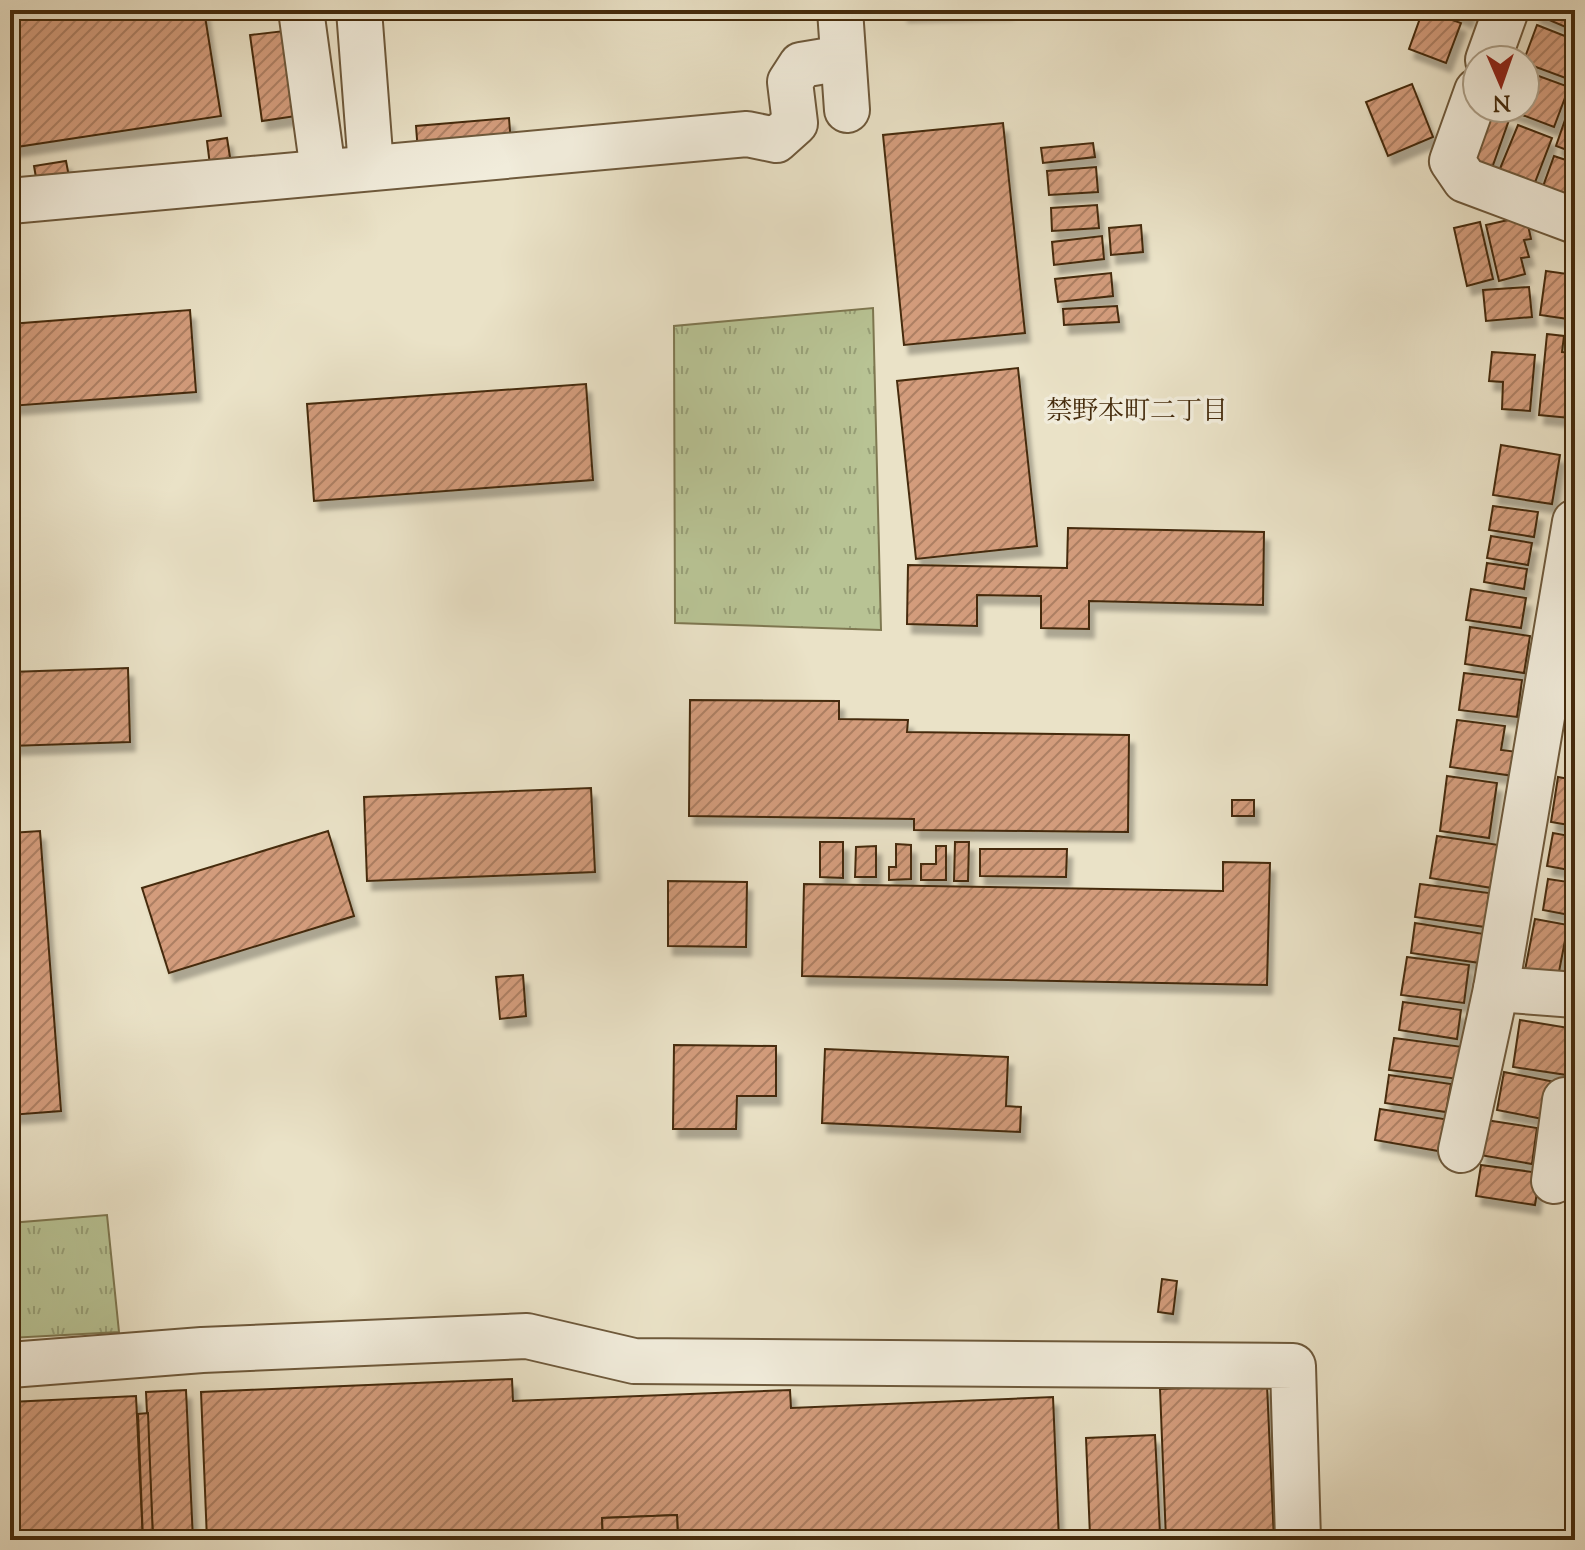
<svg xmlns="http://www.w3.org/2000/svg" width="1585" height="1550" viewBox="0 0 1585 1550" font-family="'Sorts Mill Goudy','Noto Serif JP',serif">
<defs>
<pattern id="grass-tufts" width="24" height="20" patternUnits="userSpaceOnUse" patternTransform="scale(2)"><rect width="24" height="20" fill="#b8c394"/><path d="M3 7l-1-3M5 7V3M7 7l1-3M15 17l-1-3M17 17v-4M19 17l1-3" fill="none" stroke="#979f77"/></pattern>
<pattern id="building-hatch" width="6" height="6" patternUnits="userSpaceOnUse" patternTransform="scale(2)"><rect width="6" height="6" fill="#d39c7b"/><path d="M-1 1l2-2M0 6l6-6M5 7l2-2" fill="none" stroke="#ad7f63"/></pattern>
<filter id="shadow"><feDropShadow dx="5" dy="9" stdDeviation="2" flood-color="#0004"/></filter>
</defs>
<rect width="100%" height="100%" fill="#eae2c7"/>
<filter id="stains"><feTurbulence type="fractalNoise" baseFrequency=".0025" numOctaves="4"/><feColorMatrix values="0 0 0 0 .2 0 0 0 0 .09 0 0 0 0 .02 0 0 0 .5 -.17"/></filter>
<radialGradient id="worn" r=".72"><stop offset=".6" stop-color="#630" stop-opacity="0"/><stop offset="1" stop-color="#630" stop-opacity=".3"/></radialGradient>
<g fill="url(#grass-tufts)" stroke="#7e7750" stroke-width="2">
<polygon points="873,308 881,630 675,623 674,326"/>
<polygon points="107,1215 119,1332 10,1338 10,1223"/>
</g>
<g fill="url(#building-hatch)" stroke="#452b0c" stroke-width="2" filter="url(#shadow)">
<polygon points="10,10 204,10 221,116 10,148"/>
<polygon points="903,10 1009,10 903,13"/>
<polygon points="1423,10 1461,23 1446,63 1409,49"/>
<polygon points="1447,10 1471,10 1467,19"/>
<polygon points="1536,10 1575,10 1575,31 1535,14"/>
<polygon points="1537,25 1575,40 1575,70 1571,80 1525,63 1524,60"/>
<polygon points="284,31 296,116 262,121 250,35"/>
<polygon points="1525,71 1569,87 1554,127 1504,108 1525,108"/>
<polygon points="1412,84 1433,137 1388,156 1366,102"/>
<polygon points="1479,109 1509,120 1492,168 1461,156"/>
<polygon points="1567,114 1575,117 1575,153 1556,146"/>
<polygon points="509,118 511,144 418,152 416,126"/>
<polygon points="1003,123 1025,333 904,345 883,135"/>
<polygon points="1518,125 1552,138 1534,185 1499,171"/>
<polygon points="227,138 232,170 211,173 207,141"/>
<polygon points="1093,143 1095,157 1043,163 1041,148"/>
<polygon points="1554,156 1575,163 1575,205 1541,192"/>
<polygon points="66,161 70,182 38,189 34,166"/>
<polygon points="1096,167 1098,192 1049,195 1047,171"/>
<polygon points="1097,205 1099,228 1052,231 1051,208"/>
<polygon points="1526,216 1531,239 1524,240 1529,257 1521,258 1525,274 1499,281 1486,225"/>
<polygon points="1480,222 1493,279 1467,286 1454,228"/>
<polygon points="1141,225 1143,252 1111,255 1109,228"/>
<polygon points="1102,236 1104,259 1054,265 1052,242"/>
<polygon points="1546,271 1575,275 1575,320 1540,315"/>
<polygon points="1111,273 1113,296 1058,302 1055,279"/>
<polygon points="1529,287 1532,317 1486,321 1483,290"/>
<polygon points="1117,306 1119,322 1064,325 1063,309"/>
<polygon points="190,310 196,392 10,406 10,324"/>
<polygon points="1547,334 1564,336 1562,352 1575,353 1570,418 1539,415"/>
<polygon points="1492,352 1535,355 1530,411 1502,409 1503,382 1489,381"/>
<polygon points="1018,368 1037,546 916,559 897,381"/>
<polygon points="586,384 593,480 314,501 307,404"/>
<polygon points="1501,445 1560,455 1552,504 1493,495"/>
<polygon points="1493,506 1538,512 1534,537 1489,530"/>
<polygon points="1068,528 1264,532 1263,605 1089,601 1089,629 1041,628 1041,596 977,595 977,626 907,624 908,565 1067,568"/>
<polygon points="1491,536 1532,543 1528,565 1487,558"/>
<polygon points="1487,563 1527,569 1524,589 1484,582"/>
<polygon points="1471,589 1526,598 1521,628 1466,620"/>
<polygon points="1470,627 1530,636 1524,673 1465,664"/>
<polygon points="128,668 130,742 10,746 10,672"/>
<polygon points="1464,673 1522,680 1517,717 1459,710"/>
<polygon points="690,700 839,701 839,719 908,720 907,732 1129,735 1128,832 914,830 914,819 689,816"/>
<polygon points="1457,720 1505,726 1501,750 1518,752 1514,776 1450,767"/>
<polygon points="1447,776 1497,783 1489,838 1440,831"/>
<polygon points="1558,777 1575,780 1575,826 1551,822"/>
<polygon points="591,788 595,872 367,881 364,797"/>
<rect x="1232" y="800" width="22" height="16"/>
<polygon points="40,831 61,1111 10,1115 10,833"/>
<polygon points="328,831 354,916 169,973 142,888"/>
<polygon points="1553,833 1575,837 1575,871 1547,866"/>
<polygon points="1437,836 1499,845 1492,888 1430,878"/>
<polygon points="820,842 843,842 843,878 820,877"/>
<polygon points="955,842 969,842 968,881 954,881"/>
<polygon points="896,844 911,845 911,879 889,880 889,867 896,867"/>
<polygon points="876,846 876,877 855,877 856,847"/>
<polygon points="936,846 946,846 946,880 921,880 921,864 936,864"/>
<polygon points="980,849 1067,849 1066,877 980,876"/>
<polygon points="1223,862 1270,863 1267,985 802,976 804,884 1223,891"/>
<polygon points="1548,879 1575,883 1575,916 1543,910"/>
<polygon points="668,881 747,882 746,947 668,946"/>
<polygon points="1420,884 1489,893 1485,927 1415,917"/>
<polygon points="1535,919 1568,925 1557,982 1524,975"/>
<polygon points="1415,923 1484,934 1480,963 1411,953"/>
<polygon points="1575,924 1575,971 1569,970"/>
<polygon points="1407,957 1469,965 1464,1003 1401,995"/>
<polygon points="523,975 526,1016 500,1019 496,977"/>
<polygon points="1403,1002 1461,1010 1457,1039 1399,1030"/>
<polygon points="1520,1020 1575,1029 1567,1075 1513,1067"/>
<polygon points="1394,1038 1463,1047 1458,1079 1389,1070"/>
<polygon points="674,1045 776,1046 776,1096 737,1096 736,1129 673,1129"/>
<polygon points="825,1049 1008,1057 1006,1106 1021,1107 1020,1132 822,1123"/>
<polygon points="1504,1072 1555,1082 1548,1120 1497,1110"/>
<polygon points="1389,1075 1451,1084 1446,1112 1385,1103"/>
<polygon points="1380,1109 1450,1120 1444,1152 1375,1140"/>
<polygon points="1486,1120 1537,1128 1532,1164 1480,1155"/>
<polygon points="1481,1165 1540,1173 1535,1205 1476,1196"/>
<polygon points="1575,1189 1575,1227 1569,1226"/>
<polygon points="1162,1279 1177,1281 1173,1314 1158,1312"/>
<polygon points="512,1379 513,1401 790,1390 791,1408 1053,1397 1059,1540 678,1540 677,1515 602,1518 603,1540 327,1540 327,1535 254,1538 254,1540 207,1540 201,1392"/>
<polygon points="1267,1385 1274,1540 1166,1540 1160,1389"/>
<polygon points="186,1390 193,1540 153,1540 146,1392"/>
<polygon points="136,1396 143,1540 10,1540 10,1402"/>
<polygon points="148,1413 153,1540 143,1540 138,1414"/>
<polygon points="1155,1435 1160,1533 1090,1536 1086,1438"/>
<polygon points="677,1515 678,1540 603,1540 602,1518"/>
</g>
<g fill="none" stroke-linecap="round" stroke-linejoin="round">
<defs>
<g id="minor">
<polyline points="301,10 323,171"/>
<polyline points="359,10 371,167"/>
<polyline points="840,10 847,110"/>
<polyline points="1488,60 1506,10"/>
<polyline points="1477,91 1452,161 1465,180 1575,221"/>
<polyline points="10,201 747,134 776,140 795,123 790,82 801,65 843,58"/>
<polyline points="1496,989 1575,995"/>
<polyline points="1461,1150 1496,989 1575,522"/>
<polyline points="1554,1181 1565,1100"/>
<polyline points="10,1365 202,1350 527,1336 634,1361 1293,1366 1298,1540"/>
</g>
</defs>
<use href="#minor" stroke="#6e593b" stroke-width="48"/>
<use href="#minor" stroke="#f1ecdb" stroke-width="44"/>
</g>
<g text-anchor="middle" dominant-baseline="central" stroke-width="7" stroke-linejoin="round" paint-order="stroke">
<g font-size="26" fill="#452b0c" stroke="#f1ecdb">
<text x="1137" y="412">禁野本町二丁目</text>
</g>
</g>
<rect width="1585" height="1550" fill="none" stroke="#eae2c7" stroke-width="40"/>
<rect x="12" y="12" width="1561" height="1526" fill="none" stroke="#452b0c" stroke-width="4"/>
<rect x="20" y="20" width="1545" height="1510" fill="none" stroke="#452b0c" stroke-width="2"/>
<g transform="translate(1501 84) rotate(178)"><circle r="38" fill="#f1ecdb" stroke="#ac9f88" stroke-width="2"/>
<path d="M0-6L14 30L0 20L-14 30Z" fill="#8f2418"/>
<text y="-12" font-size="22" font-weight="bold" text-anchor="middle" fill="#452b0c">N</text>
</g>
<rect width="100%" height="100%" filter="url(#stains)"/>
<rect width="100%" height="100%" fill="url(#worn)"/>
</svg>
